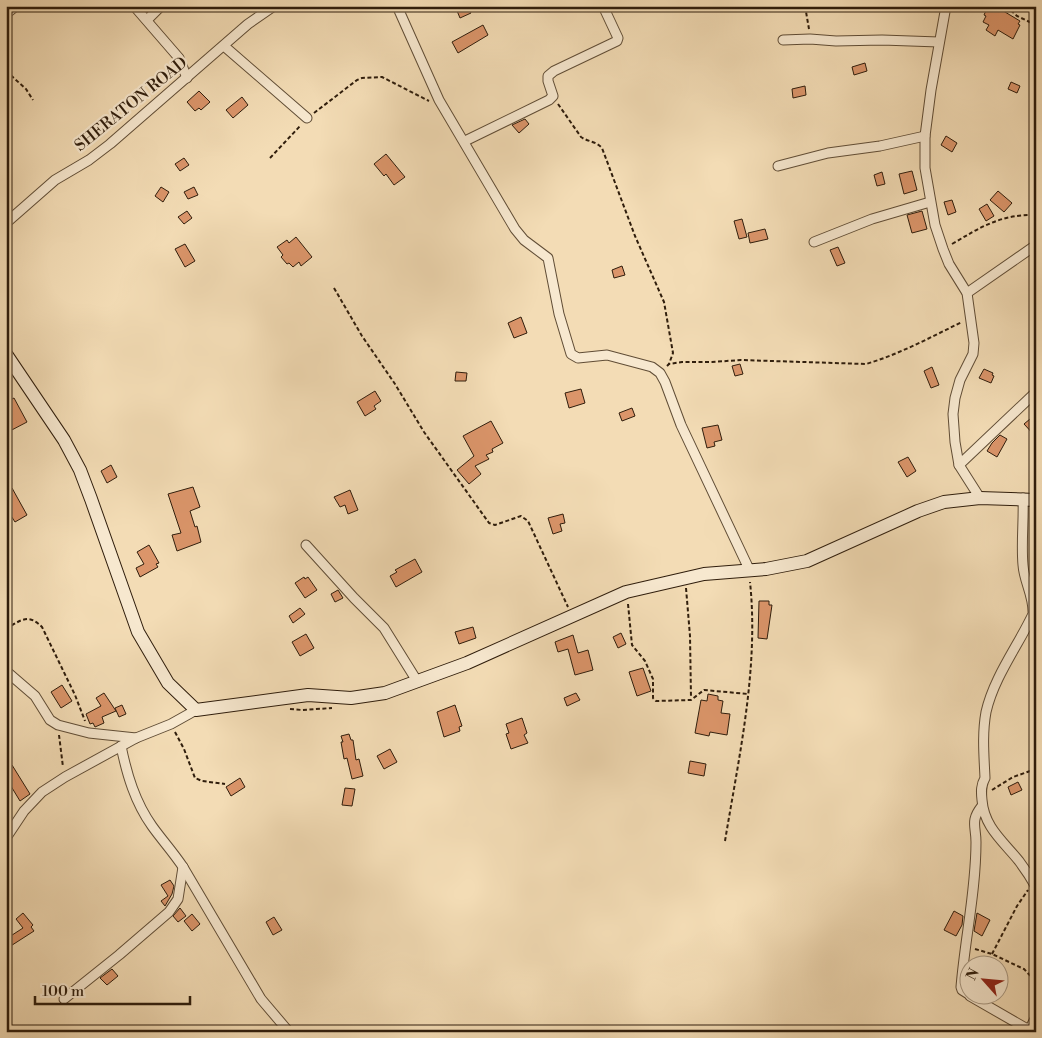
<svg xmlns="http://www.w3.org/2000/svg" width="1042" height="1038" viewBox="0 0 1042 1038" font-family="'Libre Bodoni',serif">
<rect width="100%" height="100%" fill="#f3dcb5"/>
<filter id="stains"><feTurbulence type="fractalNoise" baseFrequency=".004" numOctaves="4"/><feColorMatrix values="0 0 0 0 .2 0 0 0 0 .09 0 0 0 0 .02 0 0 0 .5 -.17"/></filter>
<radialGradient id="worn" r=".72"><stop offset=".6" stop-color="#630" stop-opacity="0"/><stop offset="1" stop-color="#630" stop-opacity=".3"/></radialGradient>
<g fill="#db956a" stroke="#2f1d0c">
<polygon points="455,6 467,6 471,13 460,18"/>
<polygon points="988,6 995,6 1020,21 1018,24 1020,25 1013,39 998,30 995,36 986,30 989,25 983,22 986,16 984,15"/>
<polygon points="483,25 488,35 458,53 452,42"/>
<polygon points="865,63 867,71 854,75 852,67"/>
<polygon points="1011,82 1020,86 1017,93 1008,89"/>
<polygon points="805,86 806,95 793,98 792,89"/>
<polygon points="199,91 210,102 201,110 199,108 195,111 187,102"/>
<polygon points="242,97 248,105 233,118 226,110"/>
<polygon points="525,119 529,124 519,133 512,125"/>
<polygon points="946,136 957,143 952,152 941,145"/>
<polygon points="386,154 405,177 394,185 386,174 384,176 374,164"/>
<polygon points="184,158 189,165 180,171 175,164"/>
<polygon points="912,171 917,190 904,194 899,174"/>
<polygon points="882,172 885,184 877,186 874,175"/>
<polygon points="161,187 169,192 163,202 155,196"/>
<polygon points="194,187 198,195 188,199 184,192"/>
<polygon points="998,191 1012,203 1004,212 990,200"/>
<polygon points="952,200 956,212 948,215 944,202"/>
<polygon points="987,204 994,216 986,221 979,209"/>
<polygon points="187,211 192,218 184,224 178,217"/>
<polygon points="922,211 927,229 912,233 907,215"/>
<polygon points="742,219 747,237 739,239 734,221"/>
<polygon points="765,229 768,239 750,243 748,233"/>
<polygon points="296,237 312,257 301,266 299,262 293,267 289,263 287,264 281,257 283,255 277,247 287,240 289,243"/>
<polygon points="185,244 195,261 185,267 175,249"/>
<polygon points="838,247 845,263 837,266 830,250"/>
<polygon points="622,266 625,275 614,278 612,270"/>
<polygon points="521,317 527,333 514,338 508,323"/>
<polygon points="740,364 743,374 735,376 732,366"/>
<polygon points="932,367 939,385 931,388 924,371"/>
<polygon points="984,369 993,373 992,375 994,376 991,383 979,378"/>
<polygon points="456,372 467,373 466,381 455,381"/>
<polygon points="581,389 585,403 569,408 565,393"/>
<polygon points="375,391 381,401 374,406 376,409 365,416 357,402"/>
<polygon points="14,398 27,422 6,433 6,402"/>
<polygon points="632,408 635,416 622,421 619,413"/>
<polygon points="1036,414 1036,437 1024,424"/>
<polygon points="491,421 503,443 492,449 493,452 486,455 489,459 475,466 481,474 469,484 457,470 474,456 463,436"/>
<polygon points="718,425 722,440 714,442 715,446 707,448 702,428"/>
<polygon points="1000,435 1007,439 997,457 987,451 992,443"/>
<polygon points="908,457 916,471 907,477 898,462"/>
<polygon points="111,465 117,477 107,483 101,471"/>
<polygon points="193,487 200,507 190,511 195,527 197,526 201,542 177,551 172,535 181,533 168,494"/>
<polygon points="12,488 27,515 15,522 6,508 6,491"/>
<polygon points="350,490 358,510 348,514 345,505 340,507 334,497"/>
<polygon points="563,514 565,523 560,524 562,531 553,534 548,518"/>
<polygon points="149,545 159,563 156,564 158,567 140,577 136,568 144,564 137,552"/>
<polygon points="415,559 422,572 396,587 390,576 397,572 395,570"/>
<polygon points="304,577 305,579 308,577 317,590 305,598 295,583"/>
<polygon points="338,590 343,598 335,602 331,594"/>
<polygon points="759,601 769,601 769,605 772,605 767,639 758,638"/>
<polygon points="300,608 305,614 293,623 289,616"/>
<polygon points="473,627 476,638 459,644 455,632"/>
<polygon points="621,633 626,644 618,648 613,637"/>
<polygon points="306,634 314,648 300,656 292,642"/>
<polygon points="573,635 578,653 588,650 593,670 575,675 568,649 558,652 555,642"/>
<polygon points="643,668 651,691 637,696 629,672"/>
<polygon points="62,685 72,701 61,708 51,692"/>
<polygon points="104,693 116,711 102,717 104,723 95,727 93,723 90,724 86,714 101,706 96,698"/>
<polygon points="576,693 580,700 567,706 564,698"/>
<polygon points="708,694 718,696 718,700 723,701 721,713 730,714 727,735 710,732 709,736 695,733 701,700 707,701"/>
<polygon points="122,705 126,714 119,717 115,708"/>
<polygon points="455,705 462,726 459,727 460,731 444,737 437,712"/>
<polygon points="522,718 527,733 524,735 528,743 511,749 506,734 509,733 506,724"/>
<polygon points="349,734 351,740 353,740 356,760 359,759 363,776 352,779 347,758 344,759 341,742 343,742 341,736"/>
<polygon points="390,749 397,762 384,769 377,756"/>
<polygon points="690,761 706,764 704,776 688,773"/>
<polygon points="12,765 30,794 20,801 6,778 6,769"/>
<polygon points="240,778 245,787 231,796 226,787"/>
<polygon points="1018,782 1022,790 1011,795 1008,787"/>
<polygon points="345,788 355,789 352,806 342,805"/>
<polygon points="170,880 174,886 172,894 165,906 161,901 168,896 161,885"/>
<polygon points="180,908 186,916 178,922 173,916"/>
<polygon points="954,911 963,916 962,925 956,936 944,930"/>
<polygon points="23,913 33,925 31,927 34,931 6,949 6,939 23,928 16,919"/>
<polygon points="977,913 990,920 982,936 974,931"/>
<polygon points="192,914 200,924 192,931 184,921"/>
<polygon points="274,917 282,930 273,935 266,922"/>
<polygon points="112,969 118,976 107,985 100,978"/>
</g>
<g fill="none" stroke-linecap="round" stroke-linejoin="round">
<defs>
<g id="street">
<polyline points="134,6 179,58 187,78"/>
<polyline points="397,6 439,100 515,229 524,240 548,258 559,314 571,354 578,358 607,355 652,367 660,373 665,382 681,425 749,569"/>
<polyline points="946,6 931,90 925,136 925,168 935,225 943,249 949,264 967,293 974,343 973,354 960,380 955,398 953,414 955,442 959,465 980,498"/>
<polyline points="6,14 16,6"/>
<polyline points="147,20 161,6"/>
<polyline points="783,40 810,39 836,41 882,40 939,42"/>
<polyline points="224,46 307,118"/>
<polyline points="465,141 549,100 553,96 548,81 548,76 554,71 617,41 618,38 603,6"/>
<polyline points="778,166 828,153 880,146 925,136"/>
<polyline points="6,223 55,180 89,160 110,144 248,24 274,6"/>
<polyline points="814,242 872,219 930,202"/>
<polyline points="967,293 1036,245"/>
<polyline points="959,465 1036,392"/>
<path d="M1023 498C1024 520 1021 543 1023 565 1024 582 1034 596 1033 614 1018 646 994 677 986 712 982 734 984 756 985 778 981 785 981 791 982 800 984 827 1003 841 1019 861 1025 869 1031 878 1036 887"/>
<polyline points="306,545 354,598 384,628 417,681"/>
<polyline points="6,671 35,696 50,720 58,725 89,733 136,738"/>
<path d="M121 746C127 775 135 802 152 826 162 840 173 852 183 867L261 999 289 1032"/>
<polyline points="6,838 24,811 42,792 65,777 136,738 171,724 196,710"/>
<path d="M970 995 962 990 961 987C965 938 976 891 976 842 976 826 970 821 982 806"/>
<polyline points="970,996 1029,1030"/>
<polyline points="64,999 119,955 169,912 178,899 183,867"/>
<polyline points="1028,1032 1036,1017"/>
</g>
<polyline id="secondary" points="6,354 64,440 80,470 91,499 138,632 168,683 196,710 308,695 351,698 385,693 467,663 626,592 704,574 766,569 807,561 918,511 944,502 980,498 1036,500"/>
</defs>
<use href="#street" stroke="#604d36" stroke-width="11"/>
<use href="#secondary" stroke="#2f1d0c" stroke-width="14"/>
<g stroke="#2f1d0c" stroke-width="2" stroke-dasharray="4 2.5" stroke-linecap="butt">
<polyline points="805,6 809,29"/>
<polyline points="1006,6 1017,16 1036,25"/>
<polyline points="6,71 26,89 33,100"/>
<path d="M558 104 581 137C588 142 596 141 602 148L635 236 664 302 673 353 669 364"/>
<polyline points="314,113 357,80 362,78 382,77 429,101"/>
<polyline points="270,158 301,125"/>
<path d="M952 244C981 227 1001 214 1036 215"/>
<polyline points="334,288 362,336 395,384 424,432 489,523 495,525 521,516 528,521 568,607"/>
<path d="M667 366 669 364 682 362H712L741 360 866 364C900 354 931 337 962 322"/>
<polyline points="686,588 690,636 691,698"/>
<polyline points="628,604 632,645 645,661 653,679 653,698 656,701 691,700 704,690 748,694"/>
<path d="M6 629C21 620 28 613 42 627L75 695 85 721"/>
<polyline points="290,709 302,710 332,708"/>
<polyline points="175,732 184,749 195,778 202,781 225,784"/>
<polyline points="59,735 63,767"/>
<polyline points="992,790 1013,777 1036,769"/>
<path d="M725 841C739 756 759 668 750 582"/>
<polyline points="975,949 992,954 1024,969 1036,982"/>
<polyline points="992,954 1017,906 1028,890"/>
</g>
<use href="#street" stroke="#f7e8cf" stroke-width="9"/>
<use href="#secondary" stroke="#f7e8cf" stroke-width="12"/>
</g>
<g text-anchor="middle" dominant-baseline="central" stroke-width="4.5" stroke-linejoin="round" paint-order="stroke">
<g font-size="16" fill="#2f1d0c" stroke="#f7e8cf">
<text transform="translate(131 104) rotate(-39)">SHERATON ROAD</text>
</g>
</g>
<rect width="1042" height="1038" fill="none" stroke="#f3dcb5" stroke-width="25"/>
<rect x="8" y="8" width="1027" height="1023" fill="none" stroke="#2f1d0c" stroke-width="2.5"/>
<rect x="12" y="12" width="1017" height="1013" fill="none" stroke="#2f1d0c"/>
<g transform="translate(984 980) rotate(297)"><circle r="24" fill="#f7e8cf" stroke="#a79781"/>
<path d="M0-4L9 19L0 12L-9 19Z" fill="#8f2418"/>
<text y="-8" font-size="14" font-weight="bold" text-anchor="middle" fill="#2f1d0c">N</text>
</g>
<path d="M35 996v8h155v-8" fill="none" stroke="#2f1d0c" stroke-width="2.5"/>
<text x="42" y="996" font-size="15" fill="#2f1d0c" stroke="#f7e8cf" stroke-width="4" paint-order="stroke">100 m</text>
<rect width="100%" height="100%" filter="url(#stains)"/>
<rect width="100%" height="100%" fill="url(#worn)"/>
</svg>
